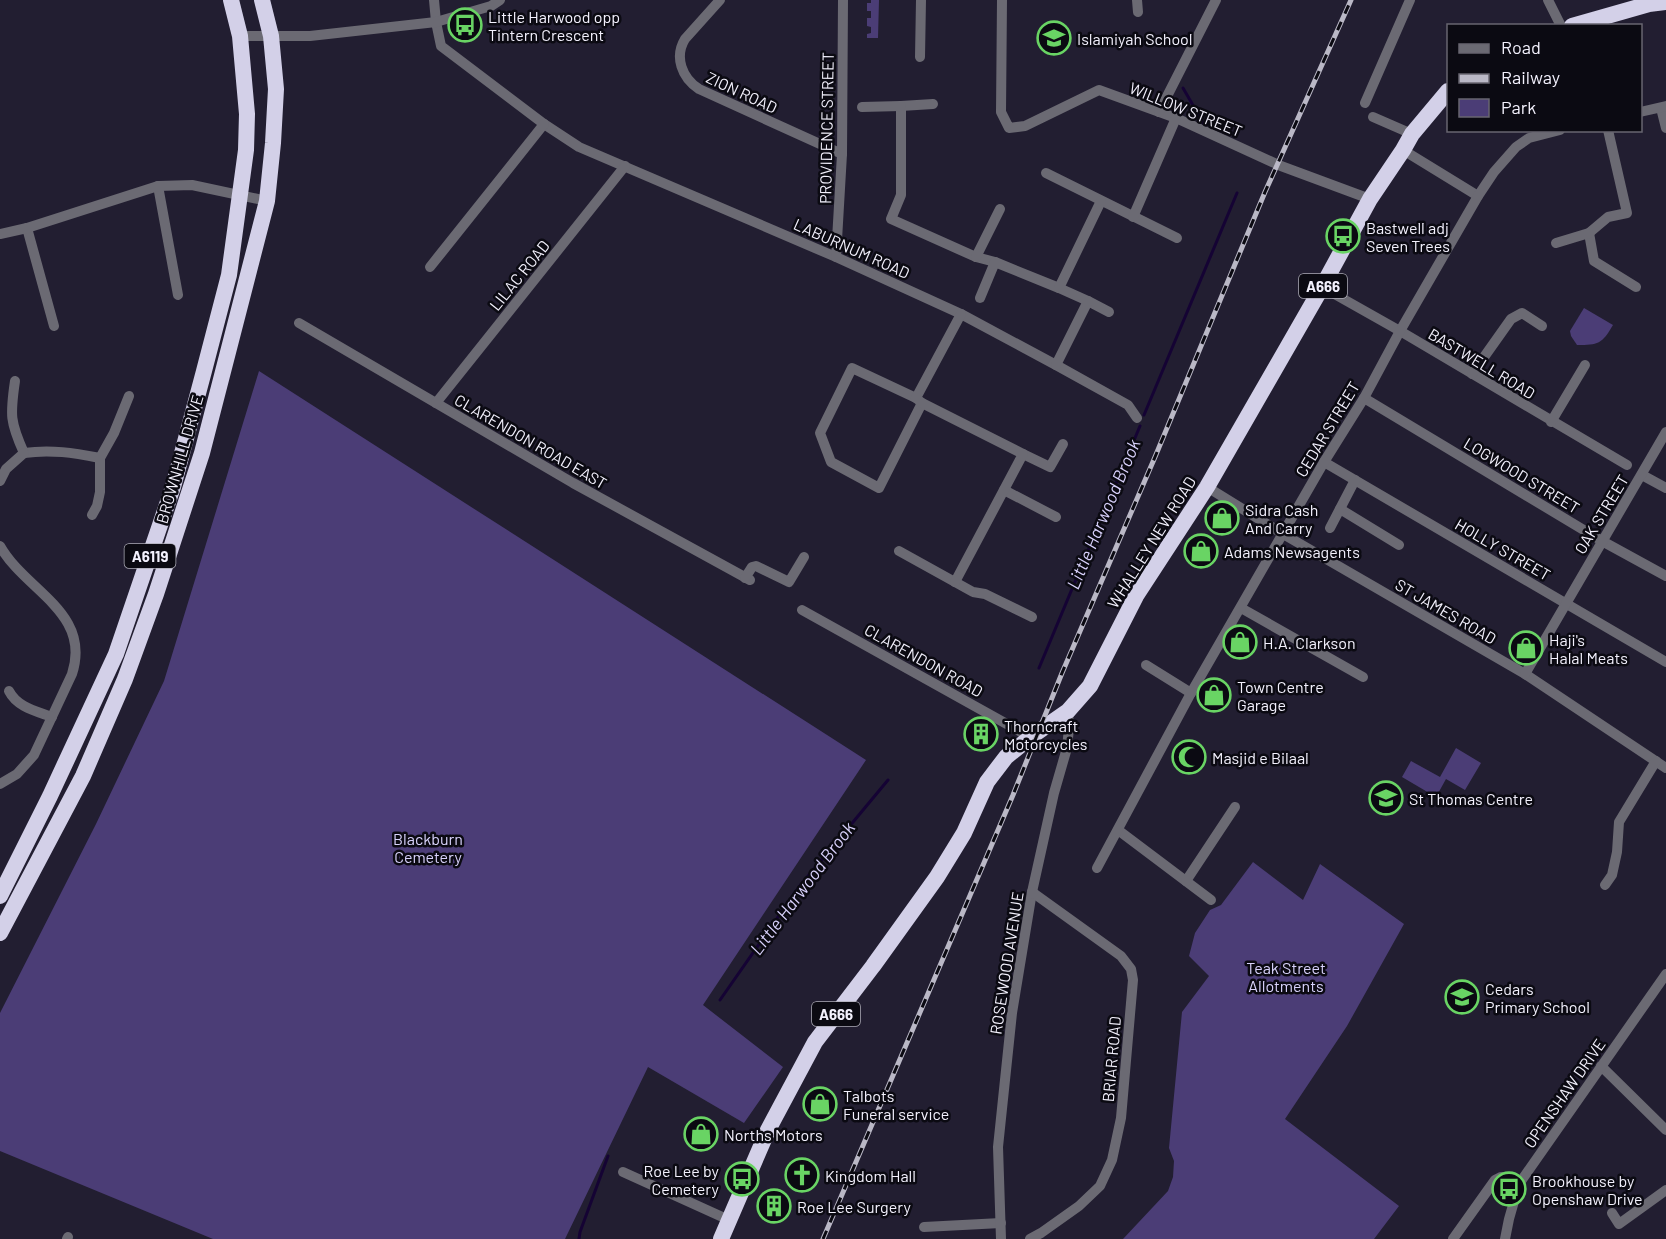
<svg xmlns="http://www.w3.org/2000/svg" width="1666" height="1239" viewBox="0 0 1666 1239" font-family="Barlow,sans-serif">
<rect width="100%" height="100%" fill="#221e31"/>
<g fill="#4b3d76">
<polygon points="871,0 879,0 878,38 867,38 867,34 871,33 871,27 867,26 867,18 871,18 871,11 867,11 867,3 871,3"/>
<path d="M1584 308 1613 325C1602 344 1598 345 1577 345L1571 336 1570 331Z"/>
<polygon points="259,371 866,760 703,1005 783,1067 744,1123 648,1067 565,1239 213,1239 0,1151 0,1013 96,824 164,681"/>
<polygon points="1456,748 1481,763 1465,790 1446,779 1436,797 1402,777 1411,761 1440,777"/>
<polygon points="1253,862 1303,900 1320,864 1404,924 1347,1026 1285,1119 1399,1206 1374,1239 1123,1239 1168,1191 1173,1177 1174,1161 1169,1148 1182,1012 1209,976 1189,956 1195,933 1210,910 1221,905"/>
</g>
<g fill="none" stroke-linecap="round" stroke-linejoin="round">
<g stroke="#150334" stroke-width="3">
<polyline points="1183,88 1205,126"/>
<polyline points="1144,415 1237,193"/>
<polyline points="1039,668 1140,426"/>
<polyline points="720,1000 799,887 888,780"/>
<polyline points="579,1239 580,1232 608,1156"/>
</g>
<g stroke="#6b6a73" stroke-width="10">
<polyline points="434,0 436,22 441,46 544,124 579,147 836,257 961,314 1056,365 1128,405 1137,418"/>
<path d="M720 0 685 39C674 57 682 78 699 89L842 154"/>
<polyline points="1002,0 1001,112 1009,128 1025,126 1099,90 1176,118 1281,166 1370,199"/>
<polyline points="1137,0 1138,12"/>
<polyline points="1548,0 1561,26"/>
<polyline points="240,36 310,36 436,22 491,6 500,0"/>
<polyline points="920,57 921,0"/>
<polyline points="1365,103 1410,0"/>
<polyline points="933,104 901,106 901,195 891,219 976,257 995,262"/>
<polyline points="862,107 901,106"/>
<polyline points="1661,108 1666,128"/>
<polyline points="1159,112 1216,0"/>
<polyline points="1640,112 1666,106"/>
<polyline points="1373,117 1412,134"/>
<polyline points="1403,150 1478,196"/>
<polyline points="1046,173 1177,238"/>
<polyline points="158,186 178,295"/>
<polyline points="1133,217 1176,118"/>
<polyline points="27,228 54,326"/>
<polyline points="1589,233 1594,261 1636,287"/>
<polyline points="0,234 27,228 158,186 192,185 267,201"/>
<polyline points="1556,243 1589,233 1608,217 1627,213 1608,130"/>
<polyline points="836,257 842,154 843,0"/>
<polyline points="976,257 1000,209"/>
<polyline points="430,267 544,124"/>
<polyline points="1322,287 1400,331 1627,465"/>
<polyline points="980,298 995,262 1059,288"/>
<polyline points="1088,301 1109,312"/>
<polyline points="299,323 573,483 750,580"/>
<polyline points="1056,365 1088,301 1059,288 1101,201"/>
<polyline points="1472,374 1511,319 1522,313 1542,326"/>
<path d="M15 381C10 415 10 422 24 453 51 449 74 453 100 458"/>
<polyline points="916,398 852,368 820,433 831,462 879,488 922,403"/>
<polyline points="1364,398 1602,541 1666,576"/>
<polyline points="436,403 625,166"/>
<polyline points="1551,422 1585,365"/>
<polyline points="1023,454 1050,467 1063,444"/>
<polyline points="1324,462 1666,662"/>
<polyline points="1642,475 1666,488"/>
<polyline points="0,481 6,469 24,453"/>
<polyline points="1207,487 1283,534 1525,674 1666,768"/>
<polyline points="1004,490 1056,517"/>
<polyline points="1340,509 1399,545"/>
<polyline points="92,515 97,506 100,492 100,458 114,433 129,396"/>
<polyline points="1330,528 1355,480"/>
<path d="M0 546C25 591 92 612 72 674L34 755 17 774 0 784"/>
<polyline points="899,551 973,592 985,594 1032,617"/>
<polyline points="745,578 752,567 756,566 789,582 804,557"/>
<polyline points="955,582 1023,454 922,403 916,398 961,314"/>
<polyline points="1241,608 1363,677"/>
<polyline points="802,610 1030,737"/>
<polyline points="1146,665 1191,693"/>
<polyline points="1525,674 1666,432"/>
<path d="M9 691C17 707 36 711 52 717"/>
<polyline points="1118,830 1211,900"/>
<polyline points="1097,868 1191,693 1324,462 1364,398 1400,331 1478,196 1494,172 1516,147 1529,138 1560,130"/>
<polyline points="1186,881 1235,807"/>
<polyline points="1605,885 1612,875 1617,852 1619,822 1656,761"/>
<polyline points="1601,1066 1666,1130"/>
<polyline points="623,1172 729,1220"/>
<polyline points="1612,1213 1619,1224 1666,1190"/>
<polyline points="924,1227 1001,1223"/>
<polyline points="67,1239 68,1237"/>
<polyline points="1001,1239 998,1147 1012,1013 1032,892 1054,793 1067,748 1069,728 1068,711"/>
<polyline points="1030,1239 1041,1233 1079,1206 1100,1186 1112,1160 1121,1118 1133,980 1131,969 1121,956 1032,892"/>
<polyline points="1453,1239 1495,1180 1501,1177 1519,1184"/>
<polyline points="1505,1239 1509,1219 1519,1184 1666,974"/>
</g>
<g stroke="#d3d0e8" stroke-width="16">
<polyline points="1572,26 1649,4 1666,2"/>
<polyline points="0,896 50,796 116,654 173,487 204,371 229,275 246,150 247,114 240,36 231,0"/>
<polyline points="0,933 83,776 125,679 156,594 202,453 267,201 273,143 276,89 271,36 262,0"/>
<polyline points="721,1239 768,1130 815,1042 873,966 937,877 964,833 987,782 1006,757 1032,736 1068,711 1090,686 1136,596 1207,487 1322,287 1370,199 1403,150 1412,134 1448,91"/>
</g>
<defs>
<polyline id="rail" points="823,1239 1013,795 1062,673 1155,457 1265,192 1351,0"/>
</defs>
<use href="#rail" stroke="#bab8c6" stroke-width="5"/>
<use href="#rail" stroke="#0b0a12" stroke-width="3" stroke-dasharray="9" stroke-linecap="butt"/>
</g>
<defs>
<symbol id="bus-ring" viewBox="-11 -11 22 22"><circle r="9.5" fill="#0b0a12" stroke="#69d464" stroke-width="1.5"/><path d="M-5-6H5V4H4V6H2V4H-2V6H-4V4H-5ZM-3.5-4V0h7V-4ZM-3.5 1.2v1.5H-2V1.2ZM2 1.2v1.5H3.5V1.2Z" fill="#69d464"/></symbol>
<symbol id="school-ring" viewBox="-11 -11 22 22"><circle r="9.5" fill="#0b0a12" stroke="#69d464" stroke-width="1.5"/><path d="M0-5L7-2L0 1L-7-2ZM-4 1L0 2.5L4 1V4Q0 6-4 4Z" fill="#69d464"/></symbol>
<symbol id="shop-ring" viewBox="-11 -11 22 22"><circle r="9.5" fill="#0b0a12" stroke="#69d464" stroke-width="1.5"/><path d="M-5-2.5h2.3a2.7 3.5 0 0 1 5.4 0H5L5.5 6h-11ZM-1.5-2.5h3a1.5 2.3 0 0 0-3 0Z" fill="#69d464"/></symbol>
<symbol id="building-ring" viewBox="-11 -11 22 22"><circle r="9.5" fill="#0b0a12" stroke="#69d464" stroke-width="1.5"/><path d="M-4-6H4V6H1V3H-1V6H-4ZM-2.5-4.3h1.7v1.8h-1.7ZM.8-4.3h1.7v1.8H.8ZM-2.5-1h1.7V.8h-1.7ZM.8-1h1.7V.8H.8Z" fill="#69d464"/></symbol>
<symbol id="mosque-ring" viewBox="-11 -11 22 22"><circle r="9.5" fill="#0b0a12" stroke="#69d464" stroke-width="1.5"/><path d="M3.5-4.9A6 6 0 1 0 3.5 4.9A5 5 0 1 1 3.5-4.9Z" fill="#69d464"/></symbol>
<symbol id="church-ring" viewBox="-11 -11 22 22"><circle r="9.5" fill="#0b0a12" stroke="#69d464" stroke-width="1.5"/><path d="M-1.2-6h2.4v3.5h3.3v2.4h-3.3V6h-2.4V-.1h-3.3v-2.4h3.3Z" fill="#69d464"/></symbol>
</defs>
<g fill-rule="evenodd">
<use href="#bus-ring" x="446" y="6" width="38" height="38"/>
<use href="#school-ring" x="1035" y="19" width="38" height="38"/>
<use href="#bus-ring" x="1324" y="217" width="38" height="38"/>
<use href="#shop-ring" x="1203" y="499" width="38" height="38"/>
<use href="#shop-ring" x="1182" y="532" width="38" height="38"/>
<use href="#shop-ring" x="1221" y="623" width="38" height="38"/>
<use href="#shop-ring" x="1507" y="629" width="38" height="38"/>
<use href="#shop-ring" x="1195" y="676" width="38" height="38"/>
<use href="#building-ring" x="962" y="715" width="38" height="38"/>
<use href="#mosque-ring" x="1170" y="738" width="38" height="38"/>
<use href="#school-ring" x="1367" y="779" width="38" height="38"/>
<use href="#school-ring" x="1443" y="978" width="38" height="38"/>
<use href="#shop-ring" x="801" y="1085" width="38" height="38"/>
<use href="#shop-ring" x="682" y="1115" width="38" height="38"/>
<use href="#church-ring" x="783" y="1156" width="38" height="38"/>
<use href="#bus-ring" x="723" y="1160" width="38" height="38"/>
<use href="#bus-ring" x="1490" y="1170" width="38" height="38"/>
<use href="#building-ring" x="755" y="1187" width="38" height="38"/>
</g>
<g text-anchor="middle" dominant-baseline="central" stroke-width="5" stroke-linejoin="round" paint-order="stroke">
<g fill="#0b0a12" stroke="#adacb6" stroke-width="1.5">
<rect x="1299" y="274" width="48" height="24" rx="4.5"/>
<rect x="124.5" y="544" width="51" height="24" rx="4.5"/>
<rect x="812" y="1002" width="48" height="24" rx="4.5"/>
</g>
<g font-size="15" font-weight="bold" fill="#f3f1fd">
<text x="1323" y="286">A666</text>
<text x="150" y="556">A6119</text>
<text x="836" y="1014">A666</text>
</g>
<g font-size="16" fill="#f3f1fd" stroke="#0b0a12" text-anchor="start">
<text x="488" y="16">Little Harwood opp<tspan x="488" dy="18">Tintern Crescent</tspan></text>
<text x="1077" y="38">Islamiyah School</text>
<text x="1366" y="227">Bastwell adj<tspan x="1366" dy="18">Seven Trees</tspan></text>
<text x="1245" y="509">Sidra Cash<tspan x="1245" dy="18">And Carry</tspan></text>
<text x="1224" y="551">Adams Newsagents</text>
<text x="1549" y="639">Haji's<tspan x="1549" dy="18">Halal Meats</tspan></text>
<text x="1263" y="642">H.A. Clarkson</text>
<text x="1237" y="686">Town Centre<tspan x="1237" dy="18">Garage</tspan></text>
<text x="1004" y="725">Thorncraft<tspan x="1004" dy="18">Motorcycles</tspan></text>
<text x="1212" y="757">Masjid e Bilaal</text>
<text x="1409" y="798">St Thomas Centre</text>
<text x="1485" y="988">Cedars<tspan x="1485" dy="18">Primary School</tspan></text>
<text x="843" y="1095">Talbots<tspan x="843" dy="18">Funeral service</tspan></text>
<text x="724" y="1134">Norths Motors</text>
<text x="719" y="1170" text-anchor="end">Roe Lee by<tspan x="719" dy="18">Cemetery</tspan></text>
<text x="825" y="1175">Kingdom Hall</text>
<text x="1532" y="1180">Brookhouse by<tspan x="1532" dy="18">Openshaw Drive</tspan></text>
<text x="797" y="1206">Roe Lee Surgery</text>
</g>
<g font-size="16" fill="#f3f1fd" stroke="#0b0a12">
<text transform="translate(742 92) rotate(25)">ZION ROAD</text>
<text transform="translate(1186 109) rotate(22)">WILLOW STREET</text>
<text transform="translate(826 128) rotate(-89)">PROVIDENCE STREET</text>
<text transform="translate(852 248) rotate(24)">LABURNUM ROAD</text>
<text transform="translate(519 275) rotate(-51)">LILAC ROAD</text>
<text transform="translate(1482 363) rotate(31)">BASTWELL ROAD</text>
<text transform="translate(1327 429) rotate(-59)">CEDAR STREET</text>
<text transform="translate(531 441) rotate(30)">CLARENDON ROAD EAST</text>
<text transform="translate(179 459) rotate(-74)">BROWNHILL DRIVE</text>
<text transform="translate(1522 475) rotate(31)">LOGWOOD STREET</text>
<text transform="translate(1601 514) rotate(-59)">OAK STREET</text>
<text transform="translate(1151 542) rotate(-58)">WHALLEY NEW ROAD</text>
<text transform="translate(1503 549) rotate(30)">HOLLY STREET</text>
<text transform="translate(1446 611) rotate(30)">ST JAMES ROAD</text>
<text transform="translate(924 660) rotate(29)">CLARENDON ROAD</text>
<text transform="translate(1006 963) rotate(-81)">ROSEWOOD AVENUE</text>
<text transform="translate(1111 1059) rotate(-85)">BRIAR ROAD</text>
<text transform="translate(1564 1093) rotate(-55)">OPENSHAW DRIVE</text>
</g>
<g font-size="16" fill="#d9d3fc" stroke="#0b0a12">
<text x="428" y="838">Blackburn<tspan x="428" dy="18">Cemetery</tspan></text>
<text x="1286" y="967">Teak Street<tspan x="1286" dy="18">Allotments</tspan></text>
</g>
<g font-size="18" font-style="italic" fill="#d8d1fb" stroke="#0b0a12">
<text transform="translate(1103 514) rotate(-67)">Little Harwood Brook</text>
<text transform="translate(802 888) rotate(-53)">Little Harwood Brook</text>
</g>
</g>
<rect x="1447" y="24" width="195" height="108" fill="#0b0a12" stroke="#686670" stroke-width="1.5"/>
<rect x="1459" y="44" width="30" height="9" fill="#6b6a73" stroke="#686670" stroke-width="1.5"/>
<text x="1501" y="54" font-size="18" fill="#f3f1fd">Road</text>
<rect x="1459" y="74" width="30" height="9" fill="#bab8c6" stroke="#686670" stroke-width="1.5"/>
<text x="1501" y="84" font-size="18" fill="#f3f1fd">Railway</text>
<rect x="1459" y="99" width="30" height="18" fill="#4b3d76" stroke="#686670" stroke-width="1.5"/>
<text x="1501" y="114" font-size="18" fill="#f3f1fd">Park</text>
</svg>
